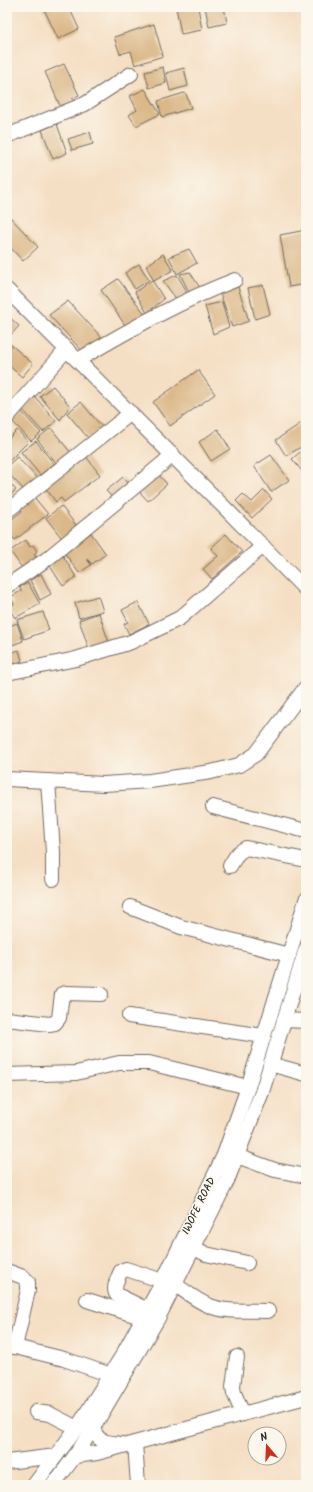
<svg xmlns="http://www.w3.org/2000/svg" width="313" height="1492" viewBox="0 0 313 1492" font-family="Kalam,sans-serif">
<rect width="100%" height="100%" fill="#fbf7ec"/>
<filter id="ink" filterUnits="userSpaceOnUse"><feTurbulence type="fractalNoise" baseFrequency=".025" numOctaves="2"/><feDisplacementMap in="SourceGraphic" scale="8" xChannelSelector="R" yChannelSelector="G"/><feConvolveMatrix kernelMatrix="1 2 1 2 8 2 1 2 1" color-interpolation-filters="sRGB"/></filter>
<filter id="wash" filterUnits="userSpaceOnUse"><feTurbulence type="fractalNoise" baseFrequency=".012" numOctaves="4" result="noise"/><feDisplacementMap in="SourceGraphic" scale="16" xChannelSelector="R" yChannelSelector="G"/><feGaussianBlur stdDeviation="0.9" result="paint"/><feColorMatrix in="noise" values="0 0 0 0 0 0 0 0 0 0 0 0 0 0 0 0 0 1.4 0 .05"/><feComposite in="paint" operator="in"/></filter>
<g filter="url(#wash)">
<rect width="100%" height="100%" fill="#f5dfc4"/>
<g id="blocks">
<g fill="#dbb888">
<polygon points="43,7 69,7 79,29 58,39"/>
<polygon points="176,7 198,7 202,30 181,34"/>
<polygon points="205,7 224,7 227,23 209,27"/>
<polygon points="154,24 163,56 135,65 131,51 120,54 114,37"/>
<polygon points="64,64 79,95 72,99 74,104 62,110 45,72"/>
<polygon points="163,67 166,83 149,88 145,72"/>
<polygon points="184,68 188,86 170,91 166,73"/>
<polygon points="145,89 160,114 136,126 129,115 137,110 130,96"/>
<polygon points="184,93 186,94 191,108 162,117 158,101"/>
<polygon points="57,124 67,153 53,159 42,130"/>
<polygon points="90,132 93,144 72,150 68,139"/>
<polygon points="11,218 38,247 23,261 7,244 7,222"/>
<polygon points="306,230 306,284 289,287 280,235"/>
<polygon points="189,249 197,263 177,274 169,257"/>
<polygon points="163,254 173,270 154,281 146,266"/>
<polygon points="139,264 149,280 135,289 125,273"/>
<polygon points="190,272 200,288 190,294 180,274"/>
<polygon points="177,275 186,290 186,293 177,300 163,281"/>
<polygon points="118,279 145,314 125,325 101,290"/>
<polygon points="152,280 164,299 147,313 135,292"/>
<polygon points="263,285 270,314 255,319 248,288"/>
<polygon points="238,287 249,321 232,327 220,293"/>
<polygon points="68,301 103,339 84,353 49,315"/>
<polygon points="222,302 229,327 213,334 205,306"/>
<polygon points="7,315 19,326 9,337 7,335"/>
<polygon points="9,343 33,364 22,377 7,364 7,346"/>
<polygon points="198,370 215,394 170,426 153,402"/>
<polygon points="53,386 70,406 60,420 40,396"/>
<polygon points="35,397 56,421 43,432 22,409"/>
<polygon points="81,402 102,427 88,438 67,413"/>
<polygon points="21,411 41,433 31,441 11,420"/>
<polygon points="301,423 306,430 306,444 286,456 276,440"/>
<polygon points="51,428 71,453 57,464 37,439"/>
<polygon points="218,429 230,449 211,461 199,442"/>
<polygon points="17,430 28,442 8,462 7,440"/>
<polygon points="36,441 54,464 40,475 21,452"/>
<polygon points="306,447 306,467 302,471 292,459"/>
<polygon points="85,455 100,475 64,502 61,498 56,502 44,486"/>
<polygon points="271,455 289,480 271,492 254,466"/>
<polygon points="17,457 38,479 25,491 7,472 7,466"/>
<polygon points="157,473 167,484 148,501 138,490"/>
<polygon points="123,477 130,485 114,499 106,491"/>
<polygon points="7,480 16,490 7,498"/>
<polygon points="264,490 272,499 252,518 236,501 243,494 252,502"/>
<polygon points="33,496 48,514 15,540 7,530 7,523 22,511 19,507"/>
<polygon points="61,506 79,529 64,541 46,518"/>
<polygon points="91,533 106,554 92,564 87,559 91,565 79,573 63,551 76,542 77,544"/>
<polygon points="226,534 242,552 212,579 203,569 218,556 211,548"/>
<polygon points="26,540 30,547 33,545 37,551 34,554 39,562 25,572 10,551"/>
<polygon points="62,554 76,577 63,586 48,563"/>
<polygon points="41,574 51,594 40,600 30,580"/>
<polygon points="28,583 40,604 15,618 8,607 14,604 11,597 21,591 20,587"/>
<polygon points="98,596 103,611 79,618 75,603"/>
<polygon points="138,602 149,624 129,634 124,624 128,622 122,610"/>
<polygon points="43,612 49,630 24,639 17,620"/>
<polygon points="99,613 109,643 89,649 79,620"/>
<polygon points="17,623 23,641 7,647 7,627"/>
<polygon points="19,650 22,661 7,666 7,654"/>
</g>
</g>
</g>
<g filter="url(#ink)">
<use href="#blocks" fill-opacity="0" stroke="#726a61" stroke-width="1"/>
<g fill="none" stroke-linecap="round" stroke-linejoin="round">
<defs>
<g id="minor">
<polyline points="7,136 85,104 131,74"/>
<polyline points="7,290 226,509 306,590"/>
<path d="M78 360C129 330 180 301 235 280"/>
<polyline points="7,417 67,349"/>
<polyline points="7,511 131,413"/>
<polyline points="7,586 47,559 173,455"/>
<polyline points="7,673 76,659 131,642 180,618 263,546"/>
<polyline points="7,779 104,784 150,781 211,772 239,765 256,754 306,687"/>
<polyline points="48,781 53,852 53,879"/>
<polyline points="213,807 306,831"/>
<polyline points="230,866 238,853 246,848 306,860"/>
<polyline points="130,907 181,927 289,955"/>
<polyline points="129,1016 264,1036"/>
<polyline points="7,1019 49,1024 55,1023 59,1018 62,994 66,993 101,994"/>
<polyline points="284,1020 306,1021"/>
<polyline points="270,1064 306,1074"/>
<polyline points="7,1075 76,1073 119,1063 149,1063 248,1087"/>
<polyline points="237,1156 275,1170 306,1176"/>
<polyline points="194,1248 206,1254 247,1263"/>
<polyline points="7,1271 23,1277 28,1282 28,1290 15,1347"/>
<path d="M176 1285C186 1292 197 1301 210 1306 227 1313 249 1310 268 1311"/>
<polyline points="87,1300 144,1318"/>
<path d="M148 1310 117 1295C112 1288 118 1278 121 1271L126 1269 163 1281"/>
<polyline points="7,1345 64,1359 111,1375"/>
<polyline points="237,1357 233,1386 234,1393 243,1414"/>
<polyline points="36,1412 50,1414 77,1428"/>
<path d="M93 1428C98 1444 108 1442 122 1444"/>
<polyline points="135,1443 138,1485"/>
<polyline points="75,1456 97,1453 306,1397"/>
<polyline points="7,1462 56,1456"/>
<polyline points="34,1485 79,1425 122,1356 163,1281 215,1174 224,1155 248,1087 306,900"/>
<polyline points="53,1485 75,1456 93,1428 157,1320 227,1181 262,1092 306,949"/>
</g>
</defs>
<use href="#minor" stroke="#726a61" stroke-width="16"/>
<use href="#minor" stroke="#fff" stroke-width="14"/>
</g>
</g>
<g text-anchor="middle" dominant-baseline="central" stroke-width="3.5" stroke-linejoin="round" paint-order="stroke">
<g font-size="11" fill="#2b2b2b" stroke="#fbf7ec">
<text transform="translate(199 1206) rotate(-64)">IWOFE ROAD</text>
</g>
</g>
<rect width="313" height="1492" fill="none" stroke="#fbf7ec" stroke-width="24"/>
<g transform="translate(267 1446) rotate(341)"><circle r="19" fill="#fbf7ec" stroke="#a8a59f"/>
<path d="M0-3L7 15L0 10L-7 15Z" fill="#c8321e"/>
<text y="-6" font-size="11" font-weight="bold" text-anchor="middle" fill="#2b2b2b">N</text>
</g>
</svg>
